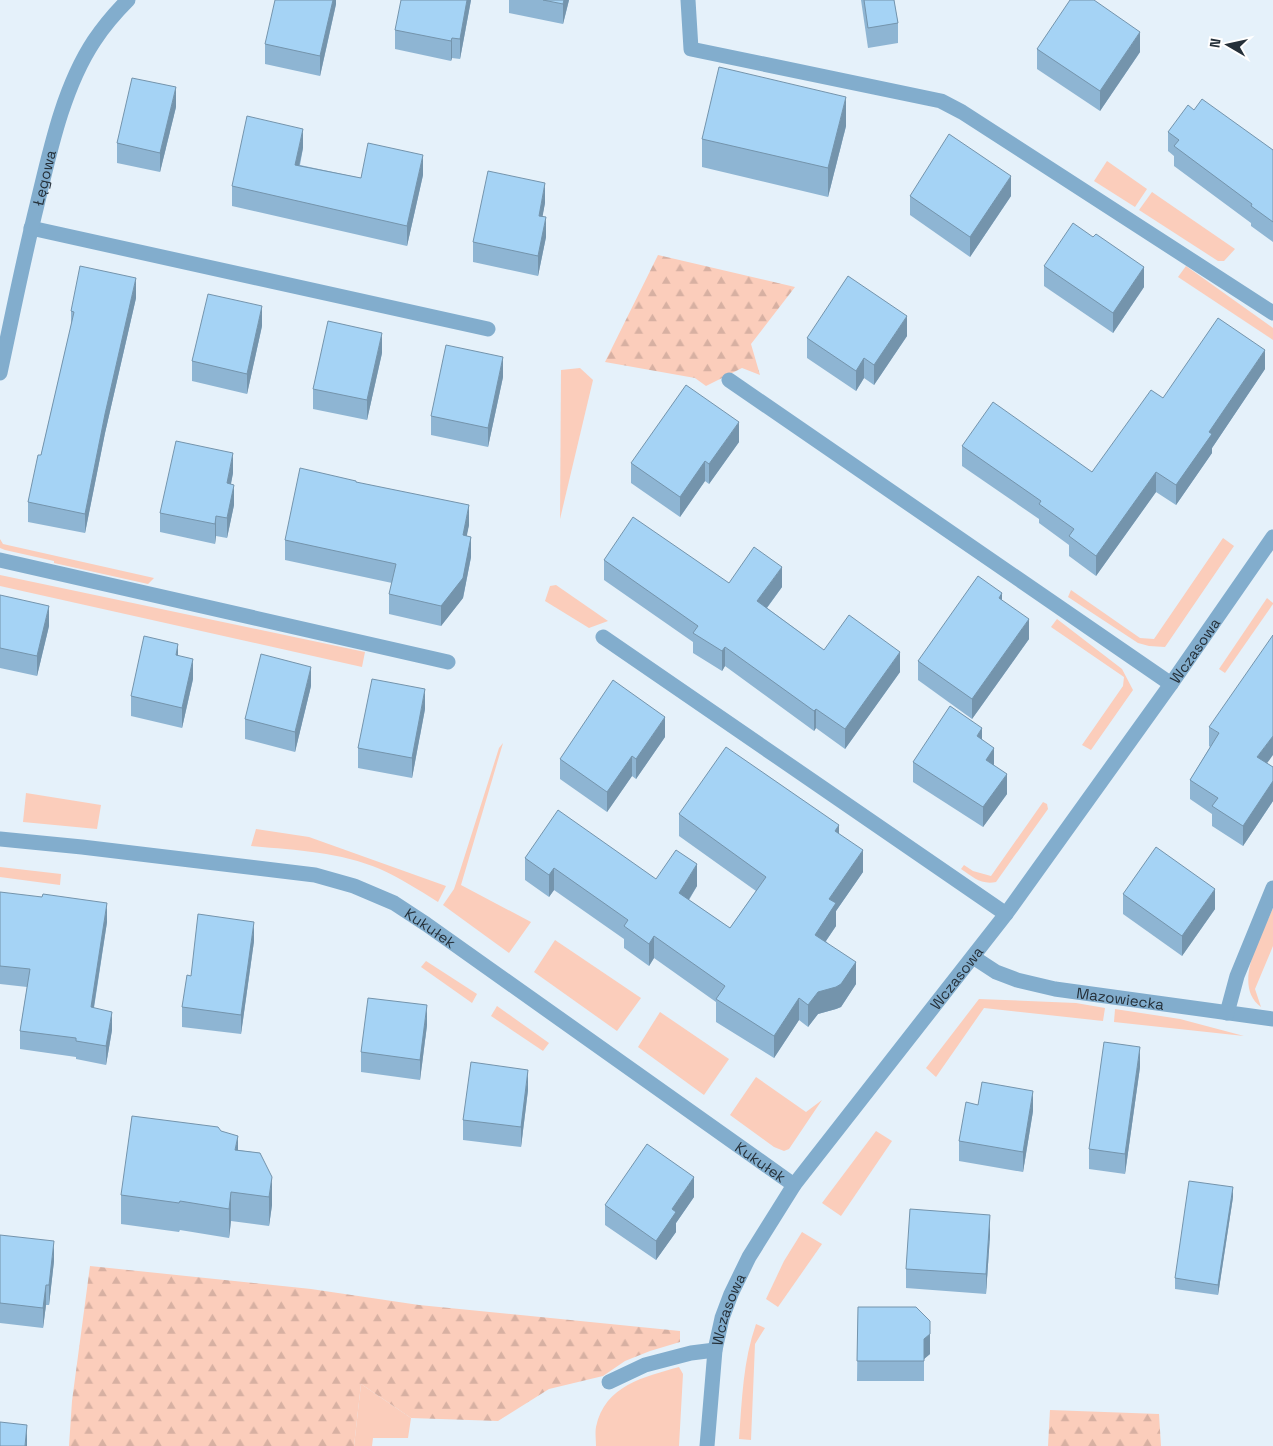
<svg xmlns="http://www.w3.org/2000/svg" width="1273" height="1446" viewBox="0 0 1273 1446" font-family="'Space Grotesk',sans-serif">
<defs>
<pattern id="forest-firs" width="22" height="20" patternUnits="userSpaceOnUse" patternTransform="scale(1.25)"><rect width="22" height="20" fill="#fbcdbb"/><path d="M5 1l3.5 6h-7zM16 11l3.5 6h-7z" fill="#d7b0a2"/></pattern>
</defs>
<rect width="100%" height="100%" fill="#e5f1fa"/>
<g fill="#fbcdbb">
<polygon points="1107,161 1147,189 1135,207 1094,181"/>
<polygon points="1152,192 1235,249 1224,261 1218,261 1139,210"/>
<polygon points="1186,266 1273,328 1273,340 1178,277"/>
<polygon points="580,368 593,380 560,519 561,370"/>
<polygon points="1223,538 1234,546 1165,647 1149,646 1138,643 1068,597 1071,590 1140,638 1154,639"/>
<polygon points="0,539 3,544 154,578 148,584 54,563 54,561 5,550 0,548"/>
<polygon points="0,575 365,652 362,667 0,586"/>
<polygon points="556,585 608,621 589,628 545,601 550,586"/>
<polygon points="1267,598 1273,603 1273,604 1225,673 1219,669"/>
<polygon points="1057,619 1122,669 1133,690 1091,750 1082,745 1123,686 1124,677 1051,627"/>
<polygon points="503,743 461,885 531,922 509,953 443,905 454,889 458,877 499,748"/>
<polygon points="26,793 101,805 97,829 23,822"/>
<path d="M1043 802 1047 804 1048 809 996 882C981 885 973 877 961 869L964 865 973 871 991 876Z"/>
<path d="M256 829 309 837 446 886 438 902C419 890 400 878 380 869 340 852 294 850 251 846Z"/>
<polygon points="0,867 61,874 60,885 0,877"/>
<path d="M1273 908V946L1255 989 1261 1007C1231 985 1262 935 1273 908Z"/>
<polygon points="555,940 641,998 617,1031 534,972"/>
<polygon points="426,961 477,994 472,1003 421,967"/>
<polygon points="979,999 1076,1003 1105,1008 1103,1021 984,1008 936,1077 926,1068"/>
<polygon points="497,1006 549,1043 543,1051 491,1016"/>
<polygon points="1115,1009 1180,1019 1244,1036 1114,1022"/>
<polygon points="660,1012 729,1059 704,1095 638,1047"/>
<polygon points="756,1077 806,1112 822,1100 789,1149 784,1151 774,1147 730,1115"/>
<polygon points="876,1131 892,1141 841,1216 822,1203"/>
<polygon points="802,1232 822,1244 778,1307 766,1299 784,1261"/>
<path d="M756 1324 765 1328 755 1344 751 1440 739 1439C742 1400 743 1361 756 1324Z"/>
<path d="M679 1367 683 1374 679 1446H596C596 1440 595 1432 596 1427 605 1385 644 1377 679 1367Z"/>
<polygon points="361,1384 411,1418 408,1438 373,1438 372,1446 354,1446"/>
</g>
<g fill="url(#forest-firs)">
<polygon points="658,255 795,287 751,344 760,375 742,368 706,386 695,378 605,362"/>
<polygon points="90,1266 311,1289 419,1305 680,1331 680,1342 650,1351 625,1361 603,1376 549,1389 498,1421 411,1418 361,1384 354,1446 69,1446 72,1401"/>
<polygon points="1050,1410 1159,1414 1161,1446 1048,1446"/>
</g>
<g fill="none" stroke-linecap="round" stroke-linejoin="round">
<g stroke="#82adcd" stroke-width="15">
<polyline points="688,0 691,49 941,101 962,112 1273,313"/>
<polyline points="31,228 488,329"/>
<path id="s1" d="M0 373C12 317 23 261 37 205 50 151 63 88 94 41 104 26 115 13 128 0"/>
<polyline points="729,380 1171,684"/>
<polyline points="0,560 448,662"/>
<polyline points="603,637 1006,914"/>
<path id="s2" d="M0 839 82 847 315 875 354 886 394 903 426 924 794 1185"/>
<path id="s3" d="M973 957 996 972 1017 980 1055 989 1273 1019"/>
<polyline points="1227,1013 1237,976 1273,888"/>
<polyline points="609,1382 645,1365 691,1353 715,1350"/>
<path id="s4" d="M707 1446 715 1350 722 1318 731 1294 749 1257 794 1185 1006 914 1171 684 1273 537"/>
</g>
</g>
<g fill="#8eb5d3">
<polygon points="336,0 336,4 320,76 265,64 265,44"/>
<polygon points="471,0 460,59 452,58 451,61 395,49 395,30"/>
<polygon points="509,0 569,0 563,24 509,13"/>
<polygon points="861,0 894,0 898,23 898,43 868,48"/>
<polygon points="1037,49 1140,52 1100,111 1037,69"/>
<polygon points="176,107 160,172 117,163 117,143"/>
<polygon points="1194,110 1273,150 1273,242 1251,226 1251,223 1174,166 1174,156 1168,151 1168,132"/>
<polygon points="846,126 828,197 702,167 702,139"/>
<polygon points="303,148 300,165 361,178 423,175 407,246 232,206 232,186"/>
<polygon points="910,196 1011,196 970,257 910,215"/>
<polygon points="545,203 542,217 546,237 538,276 473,262 473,242"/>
<polygon points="1093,237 1144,287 1113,333 1044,286 1044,266"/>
<polygon points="136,298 105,433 85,533 28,522 28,502 41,455 71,326 71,311"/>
<polygon points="262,326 247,394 192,381 192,361"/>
<polygon points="907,336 874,385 864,378 856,391 807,358 807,338"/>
<polygon points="382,353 367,420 313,409 313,389"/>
<polygon points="1265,369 1212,448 1212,453 1176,505 1156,492 1096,576 1069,556 1069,545 1039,523 1039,519 962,466 962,446 1092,472 1163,398"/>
<polygon points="503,377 488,447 431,435 431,416"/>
<polygon points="739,442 709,484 705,481 680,517 631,483 631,463"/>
<polygon points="233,473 231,484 234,505 227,538 216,536 215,544 160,532 160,513"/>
<polygon points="356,482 469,525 466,536 471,557 463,598 441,626 389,614 389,594 392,583 285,560 285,540"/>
<polygon points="604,560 729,583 782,587 767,608 824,650 900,672 845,749 816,728 814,731 725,666 722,671 693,653 693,642 604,580"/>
<polygon points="0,595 49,626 37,676 0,668"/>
<polygon points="1002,601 1029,639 972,719 918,680 918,661"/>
<polygon points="178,656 193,679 182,728 131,716 131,696"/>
<polygon points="311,686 295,752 245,739 245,719"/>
<polygon points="425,709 412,778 358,768 358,748"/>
<polygon points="1209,727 1273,767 1273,801 1243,846 1212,826 1212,814 1190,799 1190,780 1210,747 1209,746"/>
<polygon points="665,737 636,779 632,776 607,812 560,779 560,759"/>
<polygon points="982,739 1007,794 983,827 913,782 913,762"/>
<polygon points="679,814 839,834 863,872 836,911 836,926 826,941 856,984 841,1007 836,1009 818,1014 808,1027 799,1020 774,1058 716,1022 716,1002 654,958 649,966 624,948 624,939 554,890 549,897 525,880 525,858 697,886 689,900 730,928 756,891 679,836"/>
<polygon points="0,892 107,922 94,1008 112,1030 106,1065 76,1059 76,1057 20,1049 20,1031 27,987 0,984"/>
<polygon points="1123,894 1215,909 1182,956 1123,914"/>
<polygon points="254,941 241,1034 182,1027 182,1007 191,976"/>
<polygon points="427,1025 420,1080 361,1072 361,1052"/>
<polygon points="1140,1067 1125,1174 1089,1169 1089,1149"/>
<polygon points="528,1090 521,1147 463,1140 463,1120"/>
<polygon points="978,1105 1033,1111 1023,1172 959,1161 959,1141"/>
<polygon points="238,1150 260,1153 272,1205 269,1226 231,1221 229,1238 180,1230 179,1232 121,1224 121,1195"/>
<polygon points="694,1197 676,1223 676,1232 656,1260 605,1225 605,1205"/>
<polygon points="1233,1197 1218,1295 1175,1289 1175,1278"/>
<polygon points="0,1235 54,1261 49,1305 46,1305 43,1328 0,1323"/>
<polygon points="990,1235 986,1294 906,1288 906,1269"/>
<polygon points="858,1307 930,1321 930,1354 924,1359 924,1381 857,1381"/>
</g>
<g fill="#7494ac">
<polygon points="333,0 336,0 336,4 320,76 320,56"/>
<polygon points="467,0 471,0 460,59 460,39"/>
<polygon points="564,0 569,0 563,24 563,4"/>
<polygon points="1140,32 1140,52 1100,111 1100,91"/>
<polygon points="452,38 452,58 451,61 451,41"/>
<polygon points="176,87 176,107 160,172 160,153"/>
<polygon points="846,97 846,126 828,197 828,168"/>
<polygon points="303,129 303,148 295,184 295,165"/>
<polygon points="423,155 423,175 407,246 407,226"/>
<polygon points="1011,176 1011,196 970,257 970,237"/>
<polygon points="545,183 545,203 539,236 539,216"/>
<polygon points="546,217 546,237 538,276 538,256"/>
<polygon points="1144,267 1144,287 1113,333 1113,313"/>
<polygon points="136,278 136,298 105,433 85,533 85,514 105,414"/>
<polygon points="262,306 262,326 247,394 247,374"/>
<polygon points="907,316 907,336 874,385 874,365"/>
<polygon points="382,333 382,353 367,420 367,400"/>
<polygon points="1265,350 1265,369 1212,448 1212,453 1176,505 1176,485 1209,432"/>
<polygon points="503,357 503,377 488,447 488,428"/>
<polygon points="864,358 864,378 856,391 856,371"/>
<polygon points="739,422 739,442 709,484 709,464"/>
<polygon points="233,453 233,473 227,503 227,483"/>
<polygon points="705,461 705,481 680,517 680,497"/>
<polygon points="1156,472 1156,492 1096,576 1096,556"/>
<polygon points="234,485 234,505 227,538 227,518"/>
<polygon points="469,505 469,525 463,555 463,535"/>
<polygon points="216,516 216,536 215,544 215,524"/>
<polygon points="471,537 471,557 463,598 441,626 441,606"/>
<polygon points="782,567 782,587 757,621 757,601"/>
<polygon points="1002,593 1002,612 999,598"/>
<polygon points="49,606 49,626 37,676 37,656"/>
<polygon points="1029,619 1029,639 972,719 972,699"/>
<polygon points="178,644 178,663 176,655"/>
<polygon points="725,647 725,666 722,671 722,651"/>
<polygon points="900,652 900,672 845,749 845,729"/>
<polygon points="193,659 193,679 182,728 182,708"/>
<polygon points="311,667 311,686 295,752 295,732"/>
<polygon points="425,689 425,709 412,778 412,758"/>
<polygon points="816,709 816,728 814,731 814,711"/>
<polygon points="665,717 665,737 636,779 636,759"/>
<polygon points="982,728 982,748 977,736"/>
<polygon points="1273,736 1273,755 1257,777 1257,757"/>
<polygon points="994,748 994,767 986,760"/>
<polygon points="632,756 632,776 607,812 607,792"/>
<polygon points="1007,774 1007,794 983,827 983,807"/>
<polygon points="1273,781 1273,801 1243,846 1243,826"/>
<polygon points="839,825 839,847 835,831"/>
<polygon points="863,850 863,872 836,911 836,926 815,957 815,935 829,899"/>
<polygon points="697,864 697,886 679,915 679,893"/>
<polygon points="554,868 554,890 549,897 549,875"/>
<polygon points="1215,889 1215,909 1182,956 1182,936"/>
<polygon points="107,903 107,922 91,1025 91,1007"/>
<polygon points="254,922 254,941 241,1034 241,1015"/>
<polygon points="654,936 654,958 649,966 649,944"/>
<polygon points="856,962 856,984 841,1007 836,1009 818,1014 808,1027 808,1005 818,992"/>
<polygon points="799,998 799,1020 774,1058 774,1036"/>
<polygon points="427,1005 427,1025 420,1080 420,1060"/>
<polygon points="112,1012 112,1030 106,1065 106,1046"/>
<polygon points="1140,1047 1140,1067 1125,1174 1125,1154"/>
<polygon points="528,1070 528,1090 521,1147 521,1127"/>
<polygon points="1033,1091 1033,1111 1023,1172 1023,1152"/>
<polygon points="238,1136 238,1164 235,1150"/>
<polygon points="272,1177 272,1205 269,1226 269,1197"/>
<polygon points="694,1177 694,1197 676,1223 676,1232 656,1260 656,1241 672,1209"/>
<polygon points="1233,1187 1233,1197 1218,1295 1218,1285"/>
<polygon points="231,1192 231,1221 229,1238 229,1209"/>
<polygon points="990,1215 990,1235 986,1294 986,1274"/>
<polygon points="54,1241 54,1261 49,1305 49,1285"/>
<polygon points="46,1285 46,1305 43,1328 43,1308"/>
<polygon points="930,1334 930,1354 924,1359 924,1381 924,1339"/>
<polygon points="27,1425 27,1446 25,1446"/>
</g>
<g fill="#a5d3f5" stroke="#7494ac">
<polygon points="275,0 333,0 320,56 265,44"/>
<polygon points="401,0 467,0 460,39 452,38 451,41 395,30"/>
<polygon points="543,0 564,0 563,4"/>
<polygon points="864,0 894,0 898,23 868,28"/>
<polygon points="1070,0 1094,0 1140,32 1100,91 1037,49"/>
<polygon points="719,67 846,97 828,168 702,139"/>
<polygon points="132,78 176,87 160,153 117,143"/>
<polygon points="1202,99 1273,150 1273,222 1251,206 1252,204 1174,146 1179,140 1168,132 1188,105 1194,110"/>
<polygon points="247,116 303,129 295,165 361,178 368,143 423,155 407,226 232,186"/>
<polygon points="949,134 1011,176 970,237 910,196"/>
<polygon points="488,171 545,183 539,216 546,217 538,256 473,242"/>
<polygon points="1073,223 1093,237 1096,234 1144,267 1113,313 1044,266"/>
<polygon points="80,266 136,278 105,414 85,514 28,502 38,455 41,455 74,312 71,311"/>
<polygon points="848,276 907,316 874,365 864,358 856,371 807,338"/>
<polygon points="208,294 262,306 247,374 192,361"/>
<polygon points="1218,318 1265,350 1209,432 1212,434 1176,485 1156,472 1096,556 1069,536 1074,529 1039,504 1041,501 962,446 993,402 1092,472 1151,390 1163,398"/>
<polygon points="328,321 382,333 367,400 313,389"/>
<polygon points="446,345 503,357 488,428 431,416"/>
<polygon points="686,385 739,422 709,464 705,461 680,497 631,463"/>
<polygon points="176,441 233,453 227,483 234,485 227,518 216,516 215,524 160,513"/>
<polygon points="300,468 356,481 356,482 469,505 463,535 471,537 463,578 441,606 389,594 396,564 285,540"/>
<polygon points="633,517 729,583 754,547 782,567 757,601 824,650 849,615 900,652 845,729 816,709 814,711 725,647 722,651 693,633 698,626 604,560"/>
<polygon points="978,576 1002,593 999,598 1029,619 972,699 918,661"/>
<polygon points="0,595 49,606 37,656 0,648"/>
<polygon points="1273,635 1273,736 1257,757 1273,767 1273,781 1243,826 1212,806 1218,798 1190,780 1219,733 1209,727"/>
<polygon points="144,636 178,644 176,655 193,659 182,708 131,696"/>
<polygon points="261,654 311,667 295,732 245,719"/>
<polygon points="372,679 425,689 412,758 358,748"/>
<polygon points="613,680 665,717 636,759 632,756 607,792 560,759"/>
<polygon points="950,706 982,728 977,736 994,748 986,760 1007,774 983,807 913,762"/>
<polygon points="726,747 839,825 835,831 863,850 829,899 836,903 815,935 856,962 841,984 836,987 818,992 808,1005 799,998 774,1036 716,999 725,986 654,936 649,944 624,926 628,920 554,868 549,875 525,858 558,810 656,879 676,850 697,864 679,893 730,928 766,877 679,814"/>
<polygon points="1156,847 1215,889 1182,936 1123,894"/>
<polygon points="0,892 42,897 43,894 107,903 91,1007 112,1012 106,1046 76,1041 76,1038 20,1031 30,969 0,966"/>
<polygon points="198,914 254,922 241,1015 182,1007 187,975 191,976"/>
<polygon points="368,998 427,1005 420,1060 361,1052"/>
<polygon points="1104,1042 1140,1047 1125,1154 1089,1149"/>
<polygon points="471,1062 528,1070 521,1127 463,1120"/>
<polygon points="982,1082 1033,1091 1023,1152 959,1141 966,1102 978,1105"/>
<polygon points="132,1116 218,1127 221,1131 238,1136 235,1150 260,1153 272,1177 269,1197 231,1192 229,1209 180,1201 179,1203 121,1195"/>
<polygon points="647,1144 694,1177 672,1209 676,1212 656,1241 605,1205"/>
<polygon points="1189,1181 1233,1187 1218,1285 1175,1278"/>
<polygon points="910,1209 990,1215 986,1274 906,1269"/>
<polygon points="0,1235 54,1241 49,1285 46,1285 43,1308 0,1303"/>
<polygon points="858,1307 916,1307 930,1321 930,1334 924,1339 924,1361 857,1361"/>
<polygon points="0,1422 27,1425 25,1446 0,1446"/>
</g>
<g text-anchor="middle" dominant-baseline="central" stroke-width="4.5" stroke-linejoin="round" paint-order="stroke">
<g font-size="15" fill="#253039" stroke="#fff">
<text stroke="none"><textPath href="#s1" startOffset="200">Łęgowa</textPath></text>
<text stroke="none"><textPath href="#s4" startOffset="949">Wczasowa</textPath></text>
<text stroke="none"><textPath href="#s2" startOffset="445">Kukułek</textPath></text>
<text stroke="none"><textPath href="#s4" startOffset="544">Wczasowa</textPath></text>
<text stroke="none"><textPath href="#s3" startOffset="155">Mazowiecka</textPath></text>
<text stroke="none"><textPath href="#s2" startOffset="850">Kukułek</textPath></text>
<text stroke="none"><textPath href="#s4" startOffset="139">Wczasowa</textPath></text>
</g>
</g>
<g transform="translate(1228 45) rotate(279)" stroke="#ffffff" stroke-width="4" paint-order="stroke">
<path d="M0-4L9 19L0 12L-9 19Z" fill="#253039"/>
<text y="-8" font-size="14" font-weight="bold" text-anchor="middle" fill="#253039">N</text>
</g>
</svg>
